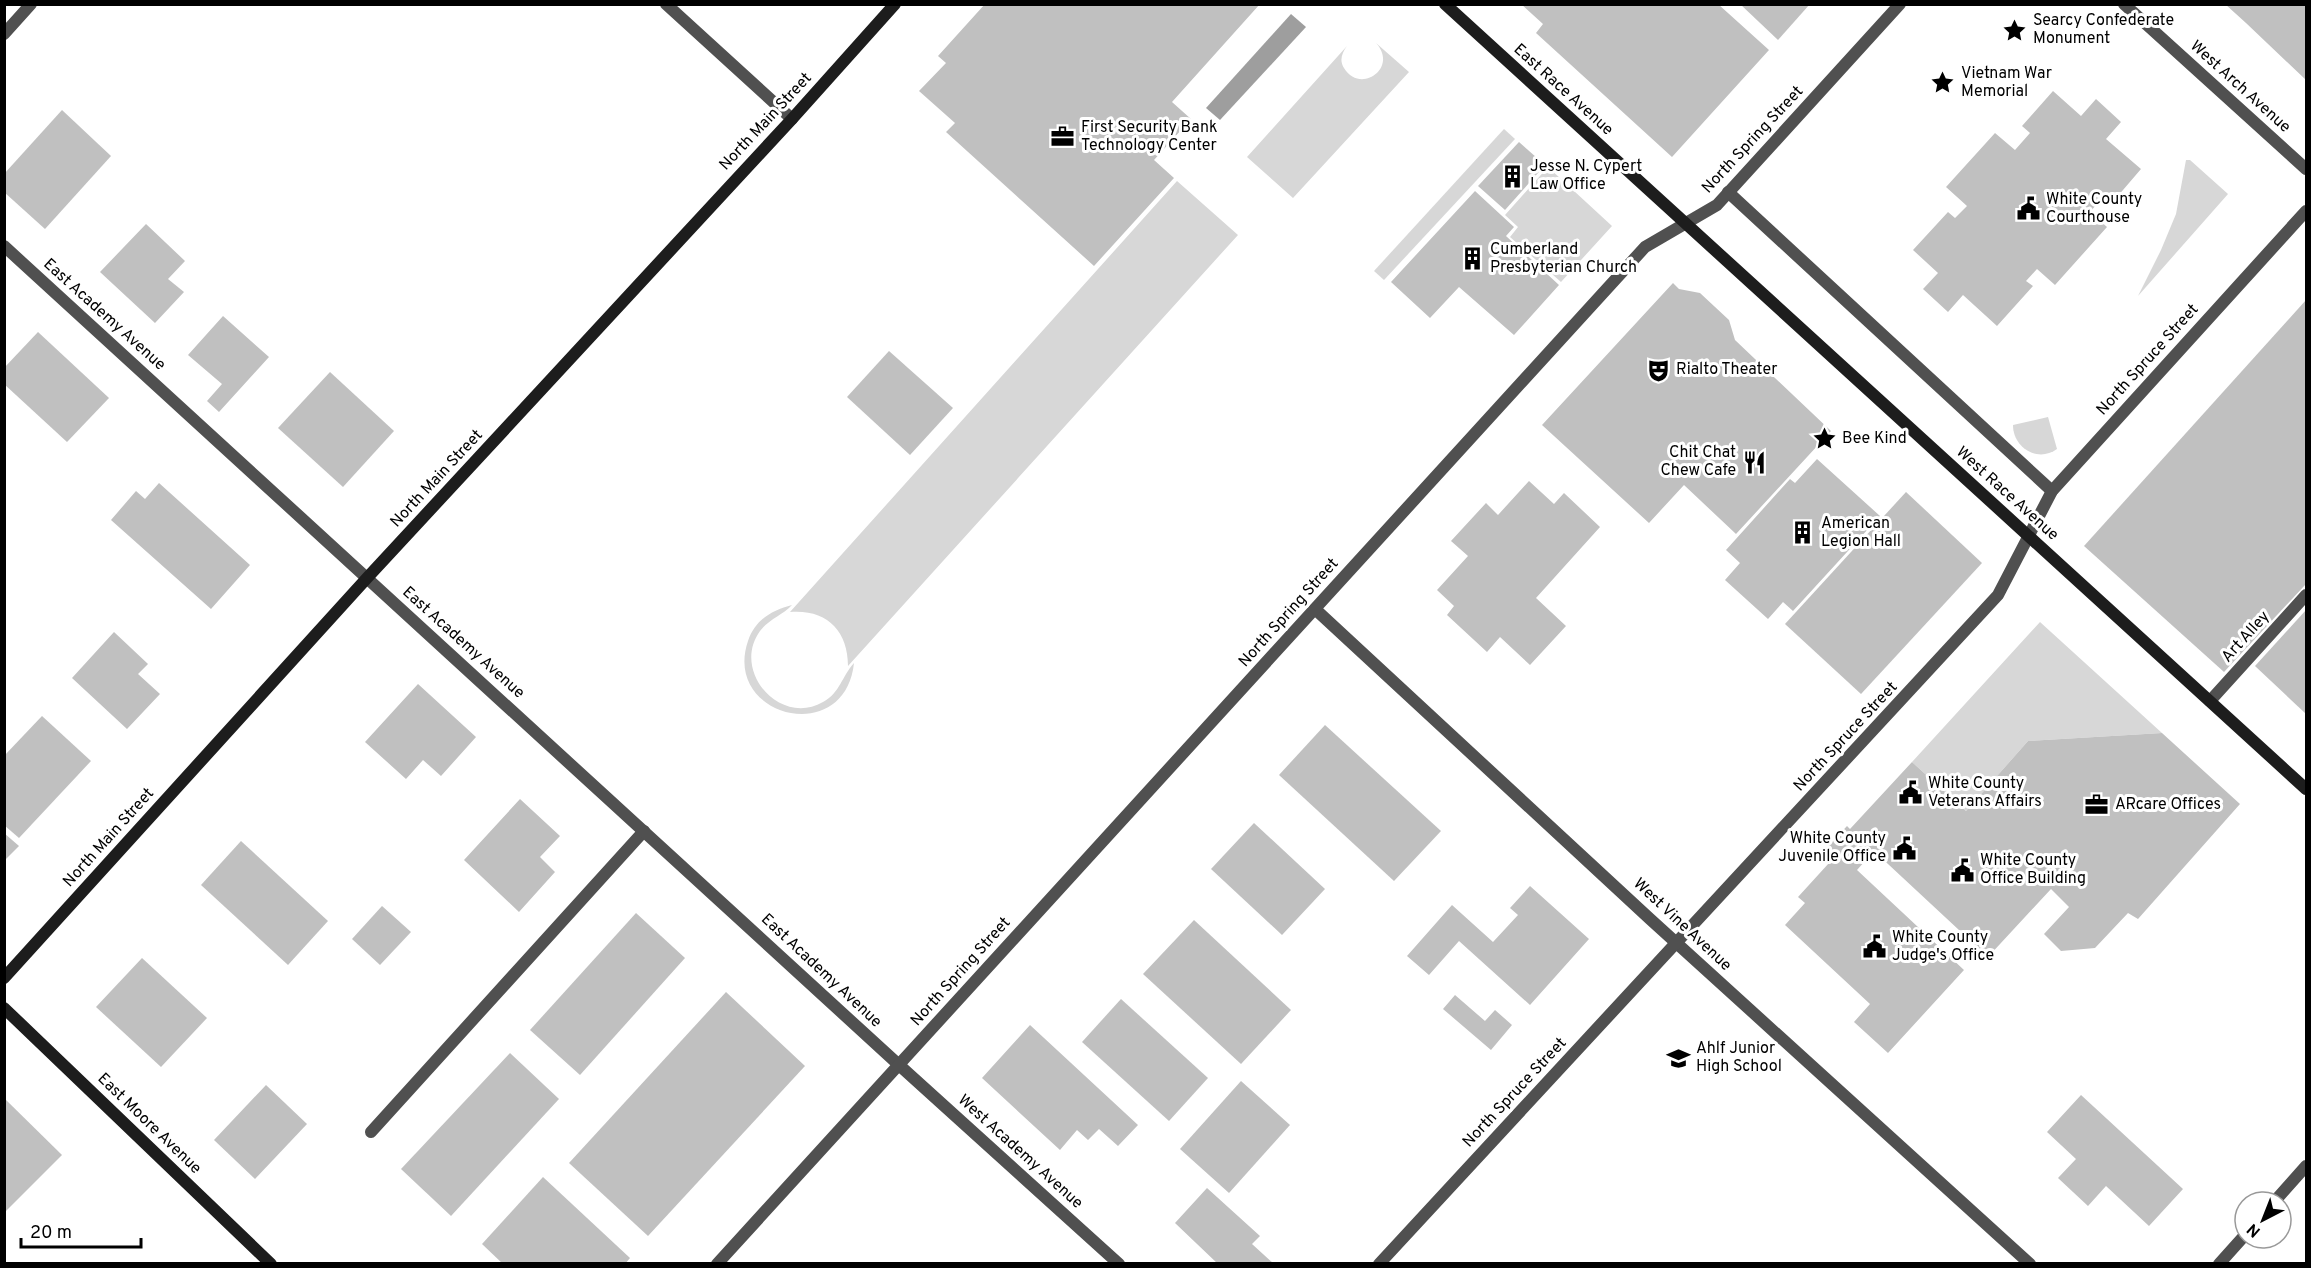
<svg xmlns="http://www.w3.org/2000/svg" width="2311" height="1268" viewBox="0 0 2311 1268" font-family="Overpass,sans-serif">
<rect width="100%" height="100%" fill="#fff"/>
<g fill="#d7d7d7">
<path d="M1376 43 1409 72 1293 198 1247 157 1347 46C1342 53 1339 60 1344 68 1360 95 1399 68 1376 43Z"/>
<polygon points="1504,129 1515,139 1384,280 1374,271"/>
<polygon points="2186,160 2190,160 2228,194 2138,296 2161,250 2176,214"/>
<polygon points="1548,167 1612,226 1561,282 1510,237 1518,227 1505,215"/>
<path d="M1177 181 1238 235 848 666C848 630 826 609 790 612Z"/>
<path d="M2048 417 2057 449C2038 463 2013 448 2013 425Z"/>
<path d="M792 605C783 615 769 619 760 631 731 671 780 727 823 702 840 693 842 676 854 663 845 748 722 717 748 641 755 620 772 610 792 605Z"/>
<polygon points="2040,622 2162,733 2028,741 1966,811 1912,762"/>
</g>
<polygon fill="#9e9e9e" points="1291,14 1306,27 1220,120 1206,108"/>
<g fill="#c0c0c0">
<polygon points="985,4 1260,4 1172,102 1191,119 1154,160 1174,178 1094,266 946,132 955,123 919,91 946,63 938,56"/>
<polygon points="1521,4 1718,4 1769,50 1672,157 1536,33 1543,24"/>
<polygon points="1740,4 1810,4 1778,40"/>
<polygon points="2225,4 2306,4 2306,80 2246,23"/>
<polygon points="2053,91 2081,116 2096,99 2121,122 2106,139 2141,169 2111,204 2103,197 2090,212 2107,227 2055,285 2037,269 2026,281 2033,286 1997,326 1963,295 1948,312 1923,289 1938,273 1913,250 1948,212 1955,218 1967,206 1946,187 1995,133 2015,150 2030,133 2022,126"/>
<polygon points="62,110 111,156 45,229 4,192 4,174"/>
<polygon points="1519,142 1545,165 1505,210 1478,186"/>
<polygon points="1475,191 1514,227 1506,236 1559,285 1514,335 1459,287 1430,318 1391,282"/>
<polygon points="146,224 185,261 168,279 184,292 155,323 100,272"/>
<polygon points="1673,283 1679,289 1700,293 1729,320 1735,340 1831,431 1736,534 1684,485 1649,523 1542,425"/>
<polygon points="2306,300 2306,584 2224,672 2084,546"/>
<polygon points="223,316 269,357 219,412 207,401 222,384 188,355"/>
<polygon points="38,332 109,398 67,442 4,384 4,368"/>
<polygon points="889,351 953,408 910,455 847,397"/>
<polygon points="330,372 394,431 343,487 278,428"/>
<polygon points="1817,459 1880,516 1793,611 1783,602 1768,619 1725,580 1740,563 1726,550 1790,479 1795,483"/>
<polygon points="1529,481 1554,504 1564,493 1600,527 1536,598 1566,626 1530,665 1500,637 1487,652 1447,615 1454,606 1437,590 1468,556 1451,541 1486,503 1498,515"/>
<polygon points="159,483 250,565 211,609 111,520 136,491 145,499"/>
<polygon points="1906,492 1982,563 1861,694 1785,624"/>
<polygon points="2306,610 2306,714 2255,666"/>
<polygon points="114,632 148,664 138,674 160,694 127,729 72,678"/>
<polygon points="418,684 476,737 441,776 423,760 406,779 365,742"/>
<polygon points="42,716 91,761 19,838 4,825 4,756"/>
<polygon points="1325,725 1441,831 1394,881 1279,775"/>
<polygon points="2162,733 2240,804 2138,919 2128,913 2095,948 2061,951 2044,934 2069,907 2051,889 1988,957 1874,851 1857,870 1964,970 1888,1053 1854,1022 1870,1004 1785,925 1805,903 1798,897 1829,863 1820,855 1847,826 1850,829 1912,762 1966,811 2028,741"/>
<polygon points="520,799 560,836 540,857 555,872 519,912 464,860"/>
<polygon points="1254,823 1325,889 1282,935 1211,869"/>
<polygon points="4,833 19,846 4,861"/>
<polygon points="241,841 328,921 288,965 201,885"/>
<polygon points="1530,886 1589,939 1530,1005 1459,941 1429,975 1407,956 1452,905 1493,942 1518,915 1510,908"/>
<polygon points="382,906 411,932 380,965 352,939"/>
<polygon points="636,913 685,958 580,1075 530,1030"/>
<polygon points="1194,920 1291,1010 1241,1064 1143,974"/>
<polygon points="142,958 207,1018 161,1067 96,1007"/>
<polygon points="726,992 805,1066 648,1236 569,1163"/>
<polygon points="1455,995 1485,1021 1495,1010 1512,1025 1491,1050 1443,1009"/>
<polygon points="1121,999 1208,1078 1169,1121 1082,1042"/>
<polygon points="1030,1025 1138,1125 1118,1146 1099,1129 1088,1140 1077,1130 1060,1150 982,1078"/>
<polygon points="510,1053 559,1099 451,1216 401,1169"/>
<polygon points="1241,1081 1290,1125 1229,1193 1180,1149"/>
<polygon points="266,1085 307,1124 255,1179 214,1140"/>
<polygon points="2081,1095 2183,1189 2149,1226 2106,1186 2088,1206 2058,1178 2076,1159 2047,1132"/>
<polygon points="4,1098 62,1155 4,1213"/>
<polygon points="543,1177 630,1258 625,1264 503,1264 482,1244"/>
<polygon points="1207,1188 1260,1236 1252,1244 1274,1264 1218,1264 1175,1223"/>
</g>
<g fill="none" stroke-linecap="round" stroke-linejoin="round">
<g stroke="#505050" stroke-width="12">
<polyline points="1728,192 2052,491"/>
<polyline points="371,1132 644,831"/>
</g>
<g stroke="#505050" stroke-width="12">
<polyline points="666,4 792,119"/>
<polyline points="2124,4 2306,169"/>
<polyline points="4,34 31,4"/>
<polyline points="4,246 899,1065 1119,1264"/>
<polyline points="1315,609 1650,919 2030,1264"/>
<polyline points="2210,701 2306,595"/>
<polyline points="2274,1202 2306,1166"/>
<polyline points="717,1264 1645,247 1717,205 1900,4"/>
<polyline points="1379,1264 1998,595 2052,491 2306,211"/>
<polyline points="2219,1264 2245,1235"/>
</g>
<g stroke="#1d1d1d" stroke-width="12">
<polyline points="1445,4 2306,789"/>
<polyline points="4,978 367,578 792,119 895,4"/>
<polyline points="4,1008 271,1264"/>
</g>
</g>
<defs>
<symbol id="sight-bare" viewBox="-9 -9 18 18"><path d="M0-6L1.8-2.2L6-1.7L2.9 1.2L3.7 5.4L0 3.3L-3.7 5.4L-2.9 1.2L-6-1.7L-1.8-2.2Z" fill="#000" stroke="#fff" stroke-width="2.5" paint-order="stroke"/></symbol>
<symbol id="office-bare" viewBox="-9 -9 18 18"><path d="M-6-3h4V-5.5h4V-3h4V5H-6ZM-1-4.5V-3h2v-1.5ZM-6 0V1H6V0Z" fill="#000" stroke="#fff" stroke-width="2.5" paint-order="stroke"/></symbol>
<symbol id="building-bare" viewBox="-9 -9 18 18"><path d="M-4-6H4V6H1V3H-1V6H-4ZM-2.5-4.3h1.7v1.8h-1.7ZM.8-4.3h1.7v1.8H.8ZM-2.5-1h1.7V.8h-1.7ZM.8-1h1.7V.8H.8Z" fill="#000" stroke="#fff" stroke-width="2.5" paint-order="stroke"/></symbol>
<symbol id="civic-bare" viewBox="-9 -9 18 18"><path d="M-.6-6.5H3V-4.5H.6V-3L4-1V1h2V6H-6V1h2V-1L-.6-3ZM-1.2 2.5V6h2.4V2.5Z" fill="#000" stroke="#fff" stroke-width="2.5" paint-order="stroke"/></symbol>
<symbol id="theatre-bare" viewBox="-9 -9 18 18"><path d="M-5-5.5Q0-4 5-5.5V0Q5 5 0 6Q-5 5-5 0ZM-3.3-2.5H-1v1.5H-3.3ZM1-2.5H3.3v1.5H1ZM-2.8 1Q0 5.5 2.8 1Z" fill="#000" stroke="#fff" stroke-width="2.5" paint-order="stroke"/></symbol>
<symbol id="restaurant-bare" viewBox="-9 -9 18 18"><path d="M-5-6h1v4h1v-4h1v4h1v-4h1v5L-1.5 .5V6h-2V.5L-5-1ZM5-6V6H3V1.5H1.5Q1.5-4 5-6Z" fill="#000" stroke="#fff" stroke-width="2.5" paint-order="stroke"/></symbol>
<symbol id="school-bare" viewBox="-9 -9 18 18"><path d="M0-5L7-2L0 1L-7-2ZM-4 1L0 2.5L4 1V4Q0 6-4 4Z" fill="#000" stroke="#fff" stroke-width="2.5" paint-order="stroke"/></symbol>
</defs>
<g fill-rule="evenodd">
<use href="#sight-bare" x="1998" y="14" width="33" height="33"/>
<use href="#sight-bare" x="1926" y="66" width="33" height="33"/>
<use href="#office-bare" x="1046" y="120" width="33" height="33"/>
<use href="#building-bare" x="1496" y="160" width="33" height="33"/>
<use href="#civic-bare" x="2012" y="192" width="33" height="33"/>
<use href="#building-bare" x="1456" y="242" width="33" height="33"/>
<use href="#theatre-bare" x="1642" y="354" width="33" height="33"/>
<use href="#sight-bare" x="1808" y="422" width="33" height="33"/>
<use href="#restaurant-bare" x="1738" y="446" width="33" height="33"/>
<use href="#building-bare" x="1786" y="516" width="33" height="33"/>
<use href="#civic-bare" x="1894" y="776" width="33" height="33"/>
<use href="#office-bare" x="2080" y="788" width="33" height="33"/>
<use href="#civic-bare" x="1888" y="832" width="33" height="33"/>
<use href="#civic-bare" x="1946" y="854" width="33" height="33"/>
<use href="#civic-bare" x="1858" y="930" width="33" height="33"/>
<use href="#school-bare" x="1662" y="1042" width="33" height="33"/>
</g>
<g text-anchor="middle" dominant-baseline="central" stroke-width="6" stroke-linejoin="round" paint-order="stroke">
<g font-size="16" fill="#000" stroke="#fff" text-anchor="start">
<text x="2033" y="21">Searcy Confederate<tspan x="2033" dy="18">Monument</tspan></text>
<text x="1961" y="74">Vietnam War<tspan x="1961" dy="18">Memorial</tspan></text>
<text x="1081" y="128">First Security Bank<tspan x="1081" dy="18">Technology Center</tspan></text>
<text x="1530" y="167">Jesse N. Cypert<tspan x="1530" dy="18">Law Office</tspan></text>
<text x="2046" y="200">White County<tspan x="2046" dy="18">Courthouse</tspan></text>
<text x="1490" y="250">Cumberland<tspan x="1490" dy="18">Presbyterian Church</tspan></text>
<text x="1676" y="370">Rialto Theater</text>
<text x="1842" y="439">Bee Kind</text>
<text x="1736" y="453" text-anchor="end">Chit Chat<tspan x="1736" dy="18">Chew Cafe</tspan></text>
<text x="1821" y="524">American<tspan x="1821" dy="18">Legion Hall</tspan></text>
<text x="1928" y="784">White County<tspan x="1928" dy="18">Veterans Affairs</tspan></text>
<text x="2115" y="805">ARcare Offices</text>
<text x="1886" y="839" text-anchor="end">White County<tspan x="1886" dy="18">Juvenile Office</tspan></text>
<text x="1980" y="861">White County<tspan x="1980" dy="18">Office Building</tspan></text>
<text x="1892" y="938">White County<tspan x="1892" dy="18">Judge's Office</tspan></text>
<text x="1696" y="1049">Ahlf Junior<tspan x="1696" dy="18">High School</tspan></text>
</g>
<g font-size="16" fill="#000" stroke="#fff">
<text transform="translate(2240 87) rotate(42)">West Arch Avenue</text>
<text transform="translate(1563 90) rotate(42)">East Race Avenue</text>
<text transform="translate(766 122) rotate(-47)">North Main Street</text>
<text transform="translate(1753 140) rotate(-47)">North Spring Street</text>
<text transform="translate(104 315) rotate(42)">East Academy Avenue</text>
<text transform="translate(2148 360) rotate(-48)">North Spruce Street</text>
<text transform="translate(437 479) rotate(-47)">North Main Street</text>
<text transform="translate(2007 494) rotate(42)">West Race Avenue</text>
<text transform="translate(1289 613) rotate(-48)">North Spring Street</text>
<text transform="translate(2246 637) rotate(-48)">Art Alley</text>
<text transform="translate(463 643) rotate(42)">East Academy Avenue</text>
<text transform="translate(1846 737) rotate(-47)">North Spruce Street</text>
<text transform="translate(109 838) rotate(-48)">North Main Street</text>
<text transform="translate(1682 925) rotate(43)">West Vine Avenue</text>
<text transform="translate(821 971) rotate(43)">East Academy Avenue</text>
<text transform="translate(961 972) rotate(-48)">North Spring Street</text>
<text transform="translate(1515 1093) rotate(-47)">North Spruce Street</text>
<text transform="translate(149 1124) rotate(44)">East Moore Avenue</text>
<text transform="translate(1020 1152) rotate(42)">West Academy Avenue</text>
</g>
</g>
<rect width="2311" height="1268" fill="none" stroke="#000000" stroke-width="12"/>
<g transform="translate(2263 1220) rotate(222)"><circle r="28" fill="#ffffff" stroke="#999999" stroke-width="1.5"/>
<path d="M0-4.5L10 22L0 15L-10 22Z" fill="#000000"/>
<text y="-9" font-size="16" font-weight="bold" text-anchor="middle" fill="#000000">N</text>
</g>
<path d="M21 1238v9h120v-9" fill="none" stroke="#000000" stroke-width="3"/>
<text x="30" y="1238" font-size="18" fill="#000000" stroke="#ffffff" stroke-width="4.5" paint-order="stroke">20 m</text>
</svg>
